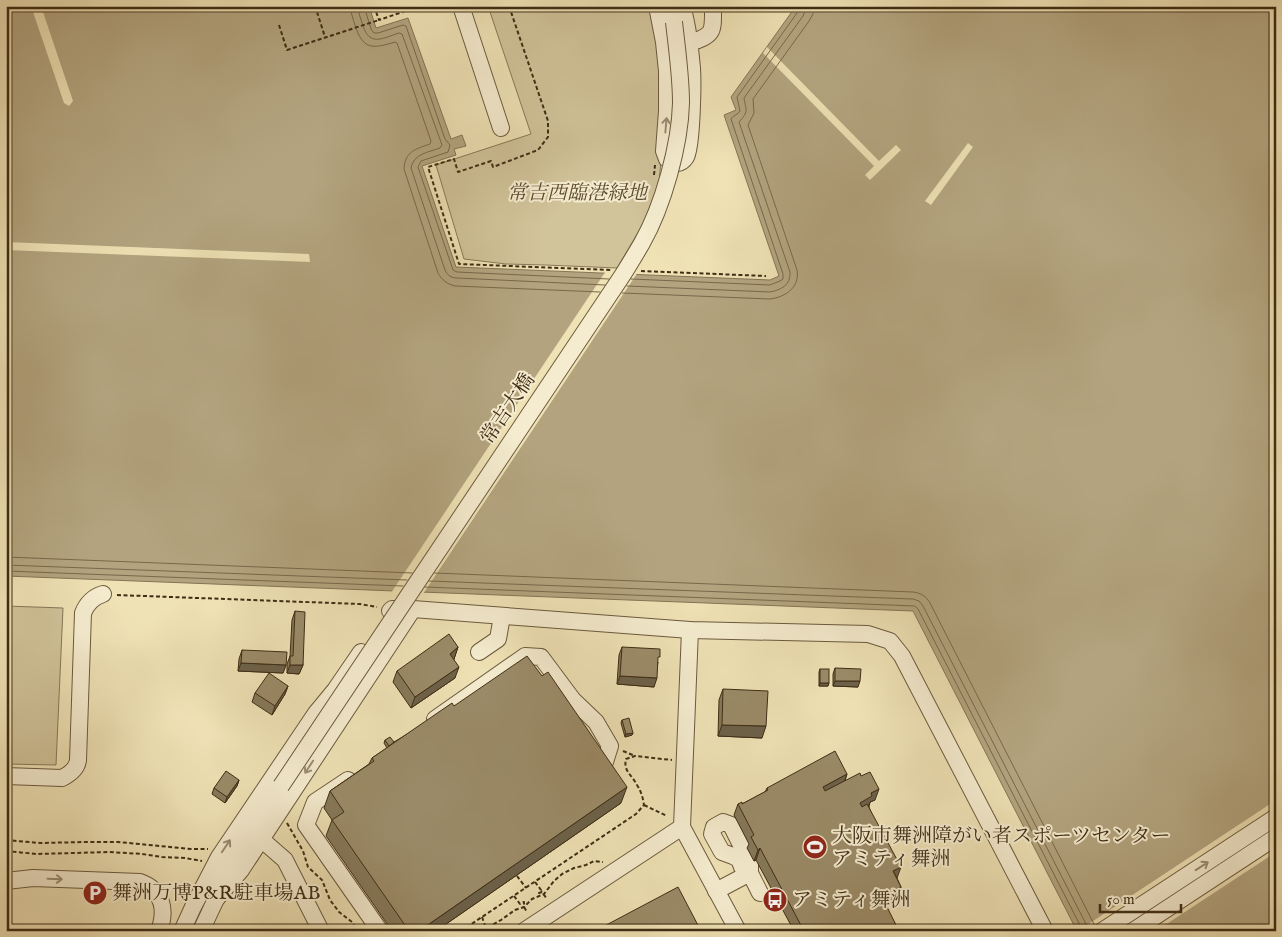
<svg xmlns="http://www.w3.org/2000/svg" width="1282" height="937" viewBox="0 0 1282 937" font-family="'IM FELL English','Noto Serif JP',serif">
<rect width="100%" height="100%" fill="#efe2b5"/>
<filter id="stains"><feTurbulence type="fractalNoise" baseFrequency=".004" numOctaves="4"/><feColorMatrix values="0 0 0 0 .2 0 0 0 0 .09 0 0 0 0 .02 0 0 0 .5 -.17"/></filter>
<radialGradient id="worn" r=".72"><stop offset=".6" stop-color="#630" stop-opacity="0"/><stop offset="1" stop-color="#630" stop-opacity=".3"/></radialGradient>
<g fill="#d1c39a" stroke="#887858">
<polygon points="488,6 655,6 663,59 661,159 659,185 642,226 617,268 545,265 506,264 464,259 436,165 531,134"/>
<polygon points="6,606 63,608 56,765 6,764"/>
</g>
<polygon fill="#b3a47f" stroke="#857455" points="6,6 369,6 376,28 408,18 451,139 462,135 466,146 454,149 456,155 422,166 456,267 770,280 779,276 724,115 736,110 731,97 796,6 1276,6 1276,931 1077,931 913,611 6,576"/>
<g fill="#efe2b5">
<polygon points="31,6 41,6 73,101 69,106 64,103"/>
<polygon points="767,47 879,161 896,145 901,150 870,180 865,175 874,166 763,53"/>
<polygon points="968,143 973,147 931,205 925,201"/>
<polygon points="6,242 309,254 310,262 6,250"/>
<polygon points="606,271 638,272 423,594 391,593"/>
<polygon points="1276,800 1276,852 1156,931 1078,931"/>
</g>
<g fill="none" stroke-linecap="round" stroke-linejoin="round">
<g stroke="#79684a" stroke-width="1">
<path d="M350 6C351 13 353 19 355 25 363 50 372 49 395 42L397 43 431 141 430 144C416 149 405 151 404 169L438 273C442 280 447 284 455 286L600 292"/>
<path d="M358 6C358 13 361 19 363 26 370 47 383 38 399 33L402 34 442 145 440 148C429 152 413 154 411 168L445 270C447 275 451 278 457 278L605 285"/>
<polyline points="364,6 371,29 374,33 378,33 403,25 406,26 445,139 450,145 448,152 421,161 418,167 453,270 457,272 609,279"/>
<path d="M631 279 770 285 780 281 783 279V274L731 119C733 115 738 115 740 111L737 97 797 13 800 6"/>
<path d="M627 286 770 292C781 290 791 285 790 272L739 122C749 111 746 111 744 98L803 16 805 11 806 6"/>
<path d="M622 293 770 299C786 297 800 287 797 270L748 125 754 113 753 99 809 21 813 14V6"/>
<polyline points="6,557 412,573"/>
<polyline points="6,565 407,580"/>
<polyline points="6,571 403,586"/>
<path d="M434 573 913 592C921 593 926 596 930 603L1095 926"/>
<polyline points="429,581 913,599 919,601 923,606 1086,924 1087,931"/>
<polyline points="425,587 915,606 918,609 1081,927 1081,931"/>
</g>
<defs>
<g id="minor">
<polyline points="461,6 501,128"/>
<path d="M657 6 664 42 667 71V111L664 151 667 159C673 165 681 165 686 157 692 147 693 82 692 68 690 47 688 26 682 6"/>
<polyline points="670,6 674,22"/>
<path d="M689 43C715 35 713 32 713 6"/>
<polyline points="390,611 392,609 413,609 690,630 868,634 890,641 902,656 1045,931"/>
<polyline points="690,630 682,827 738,931"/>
<polyline points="479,652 498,639 502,616"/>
<polyline points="435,719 525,656 541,657 573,700 596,722 610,746 605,762"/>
<path d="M6 776 62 778C70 774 77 769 78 760L83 613C87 603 93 597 103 594"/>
<polyline points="348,780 315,802 306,825 380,931"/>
<polygon points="723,822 731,825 750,863 750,873 742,867 739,859 733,856 722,852 712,834 714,827"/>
<polyline points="261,839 285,860 321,931"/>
<path d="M6 881 33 878 140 882C162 890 167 909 159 931"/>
<polyline points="716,891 750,873 760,893"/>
<polyline points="216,899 241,870 413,609"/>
<polyline points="182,931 193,907 219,857 316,713 335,690 361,652"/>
<polyline points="201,931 216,899 230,863 281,786"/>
<polyline points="524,931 682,827"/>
<polyline points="1102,931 1276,817"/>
<polyline points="1133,931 1276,837"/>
</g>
</defs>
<use href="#minor" stroke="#6b5a3d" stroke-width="18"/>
<g stroke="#3f2d15" stroke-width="2" stroke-dasharray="4 2.5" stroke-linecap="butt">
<polyline points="374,6 379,20 420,6"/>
<polyline points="509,6 548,121 548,137 538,150 493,167 491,161 458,172 454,159 428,167 459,264 611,270"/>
<polyline points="317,12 325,37"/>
<polyline points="279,25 287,50 379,20"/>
<polyline points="654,175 655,165"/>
<polyline points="641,271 766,276"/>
<polyline points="117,595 360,604 377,607"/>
<polyline points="623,751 635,756"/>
<polyline points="644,805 667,816"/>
<polyline points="287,823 303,851 308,867 322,880 330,900 339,912 352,922 358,931"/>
<polyline points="6,840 40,843 86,842 118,842 191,849 208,849"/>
<polyline points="6,851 37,854 109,852 142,854 162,857 185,858 202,861"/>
<polyline points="517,876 526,888"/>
<polyline points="535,882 541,890 539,892 539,893 542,892 547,899"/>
<polyline points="514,896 520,904 524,902 524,907 527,912"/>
<polyline points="482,917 487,931"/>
<path d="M461 931 636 814 644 805C643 798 641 791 637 785 632 775 623 771 626 759L635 756 672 760"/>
<polyline points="482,931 501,920 515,910 524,907 532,899 544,894 554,881 562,874 574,868 586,865 594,861 603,862"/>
</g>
<use href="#minor" stroke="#f5eccf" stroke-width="16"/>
<defs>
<path id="minor-bridge" d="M281 786 620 279C628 267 635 255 642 243 663 206 680 145 681 103 681 76 677 49 674 22"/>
</defs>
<use href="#minor-bridge" stroke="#6b5a3d" stroke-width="18" stroke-linecap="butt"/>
<use href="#minor-bridge" stroke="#f5eccf" stroke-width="16"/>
</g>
<g fill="#857859" stroke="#3f2d15">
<polygon points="295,611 303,665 299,674 287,673 287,664 290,656 292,620"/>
<polygon points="458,647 454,659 455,678 411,708 393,682 397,671"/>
<polygon points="622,647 658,662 654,687 617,684 619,655"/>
<polygon points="242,650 286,665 283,673 238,671 239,659"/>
<polygon points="835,668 858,687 833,686 833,674"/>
<polygon points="820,669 828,686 819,686 819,672"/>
<polygon points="288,686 285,694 272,715 252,702 255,693"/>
<polygon points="723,689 762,738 718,736 719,700"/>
<polygon points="454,706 621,803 436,931 392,931 326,836 332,820 324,808 330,791 369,764 372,758 387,748 384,743 385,740 394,742"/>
<polygon points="622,720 633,733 632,735 625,737 621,723"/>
<polygon points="847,774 845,781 875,800 870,802 869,807 897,878 901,887 897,898 885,904 899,931 794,931 756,860 754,861 747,848 749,844 734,815 738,804 742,804 765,792 767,788"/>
<polygon points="239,780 237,786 225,803 212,794 214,788"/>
</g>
<g fill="#6c6149" stroke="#3f2d15">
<polygon points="458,647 454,659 446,665 450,654"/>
<polygon points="241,663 286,665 283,673 238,671"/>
<polygon points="290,665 303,665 299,674 287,673"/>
<polygon points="459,667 455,678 411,708 415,697"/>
<polygon points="620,676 657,678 654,687 617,684"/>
<polygon points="835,681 860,681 858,687 833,686"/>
<polygon points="820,683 829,683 828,686 819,686"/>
<polygon points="288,686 285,694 272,715 275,706"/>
<polygon points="722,725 766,726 762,738 718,736"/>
<polygon points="633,733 632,735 625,737 626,734"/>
<polygon points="847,774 843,785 819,798 823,787"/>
<polygon points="239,780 237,786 225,803 227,797"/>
<polygon points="627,787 621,803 436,931 419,931"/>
<polygon points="879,789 875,800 870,802 868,808 856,814 860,803 871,793"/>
<polygon points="760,848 756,860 754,861 758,850"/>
<polygon points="901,867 897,878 893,871"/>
<polygon points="901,887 897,898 877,908 882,897"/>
</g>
<g fill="#9b8b68" stroke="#3f2d15">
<polygon points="295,611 305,612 303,665 290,665 290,656 293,656"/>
<polygon points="449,634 458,647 450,654 459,667 415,697 397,671"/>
<polygon points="622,647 660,649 660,657 658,657 657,678 620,676"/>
<polygon points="242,650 287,652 286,665 241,663"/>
<polygon points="527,656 542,676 548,672 627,787 419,931 409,931 332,820 344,812 330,791 374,761 372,758 398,740 452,703 454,706"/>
<polygon points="835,668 861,669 860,681 835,681"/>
<rect x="820" y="669" width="9" height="14"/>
<polygon points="269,673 288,686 275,706 255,693"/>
<polygon points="723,689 768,691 766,726 722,725"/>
<polygon points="629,718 633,733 626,734 622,720"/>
<polygon points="390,737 394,742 389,746 385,740"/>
<polygon points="835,751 847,774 823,787 825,791 860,773 861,776 870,772 879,789 871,793 872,796 860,803 862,807 867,804 901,867 893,871 901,887 882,897 899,931 804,931 760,848 758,850 751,837 754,835 738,804 742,802 742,804 768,790 767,788"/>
<polygon points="226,771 239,780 227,797 214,788"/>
<polygon points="678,887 701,931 595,931"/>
</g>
<defs><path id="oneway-shaft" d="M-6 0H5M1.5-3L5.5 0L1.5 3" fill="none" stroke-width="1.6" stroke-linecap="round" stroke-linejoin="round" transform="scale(1.25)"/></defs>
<g stroke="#9a8c72">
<use href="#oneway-shaft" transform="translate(666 125) rotate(-85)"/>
<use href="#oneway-shaft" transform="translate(309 767) rotate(123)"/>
<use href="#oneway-shaft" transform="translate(226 846) rotate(-56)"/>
<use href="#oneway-shaft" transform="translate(1202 866) rotate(-33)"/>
<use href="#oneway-shaft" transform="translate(55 879) rotate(2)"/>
</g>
<defs>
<symbol id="stadium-disc" viewBox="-11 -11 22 22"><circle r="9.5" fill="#8f2418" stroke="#f5eccf"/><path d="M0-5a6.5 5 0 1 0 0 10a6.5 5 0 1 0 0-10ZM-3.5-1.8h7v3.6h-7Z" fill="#fff"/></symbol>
<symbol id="parking-disc" viewBox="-11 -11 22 22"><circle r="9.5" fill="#8f2418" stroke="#f5eccf"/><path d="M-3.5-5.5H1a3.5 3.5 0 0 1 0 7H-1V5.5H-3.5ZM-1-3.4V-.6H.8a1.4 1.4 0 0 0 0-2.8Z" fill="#fff"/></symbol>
<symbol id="bus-disc" viewBox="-11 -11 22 22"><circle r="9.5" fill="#8f2418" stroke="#f5eccf"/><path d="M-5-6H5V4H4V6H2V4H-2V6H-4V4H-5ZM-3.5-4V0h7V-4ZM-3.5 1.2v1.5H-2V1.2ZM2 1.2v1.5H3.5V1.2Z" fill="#fff"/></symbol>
</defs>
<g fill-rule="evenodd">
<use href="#stadium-disc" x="801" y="833" width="28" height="28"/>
<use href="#parking-disc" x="81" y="879" width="28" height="28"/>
<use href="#bus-disc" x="761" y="886" width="28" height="28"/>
</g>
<g text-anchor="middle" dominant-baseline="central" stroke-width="4" stroke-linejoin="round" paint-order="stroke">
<g font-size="20" font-style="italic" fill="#5c4b30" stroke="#f5eccf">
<text x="577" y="193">常吉西臨港緑地</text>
</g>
<g font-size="20" fill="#3f2d15" stroke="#f5eccf">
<text transform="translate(508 409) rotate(-56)">常吉大橋</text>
</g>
<g font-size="20" fill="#3f2d15" stroke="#f5eccf" text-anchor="start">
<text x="832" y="836">大阪市舞洲障がい者スポーツセンター<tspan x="832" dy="23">アミティ舞洲</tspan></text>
<text x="112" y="893">舞洲万博P&amp;R駐車場AB</text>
<text x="792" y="900">アミティ舞洲</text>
</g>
</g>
<rect width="1282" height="937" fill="none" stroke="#efe2b5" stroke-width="25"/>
<rect x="8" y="8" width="1267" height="922" fill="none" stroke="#3f2d15" stroke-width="2.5"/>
<rect x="12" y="12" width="1257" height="912" fill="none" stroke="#3f2d15"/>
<path d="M1100 904v8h81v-8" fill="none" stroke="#3f2d15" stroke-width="2.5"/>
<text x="1107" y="904" font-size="15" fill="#3f2d15" stroke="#f5eccf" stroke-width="4" paint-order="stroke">50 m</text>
<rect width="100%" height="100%" filter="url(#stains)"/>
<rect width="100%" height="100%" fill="url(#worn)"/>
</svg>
